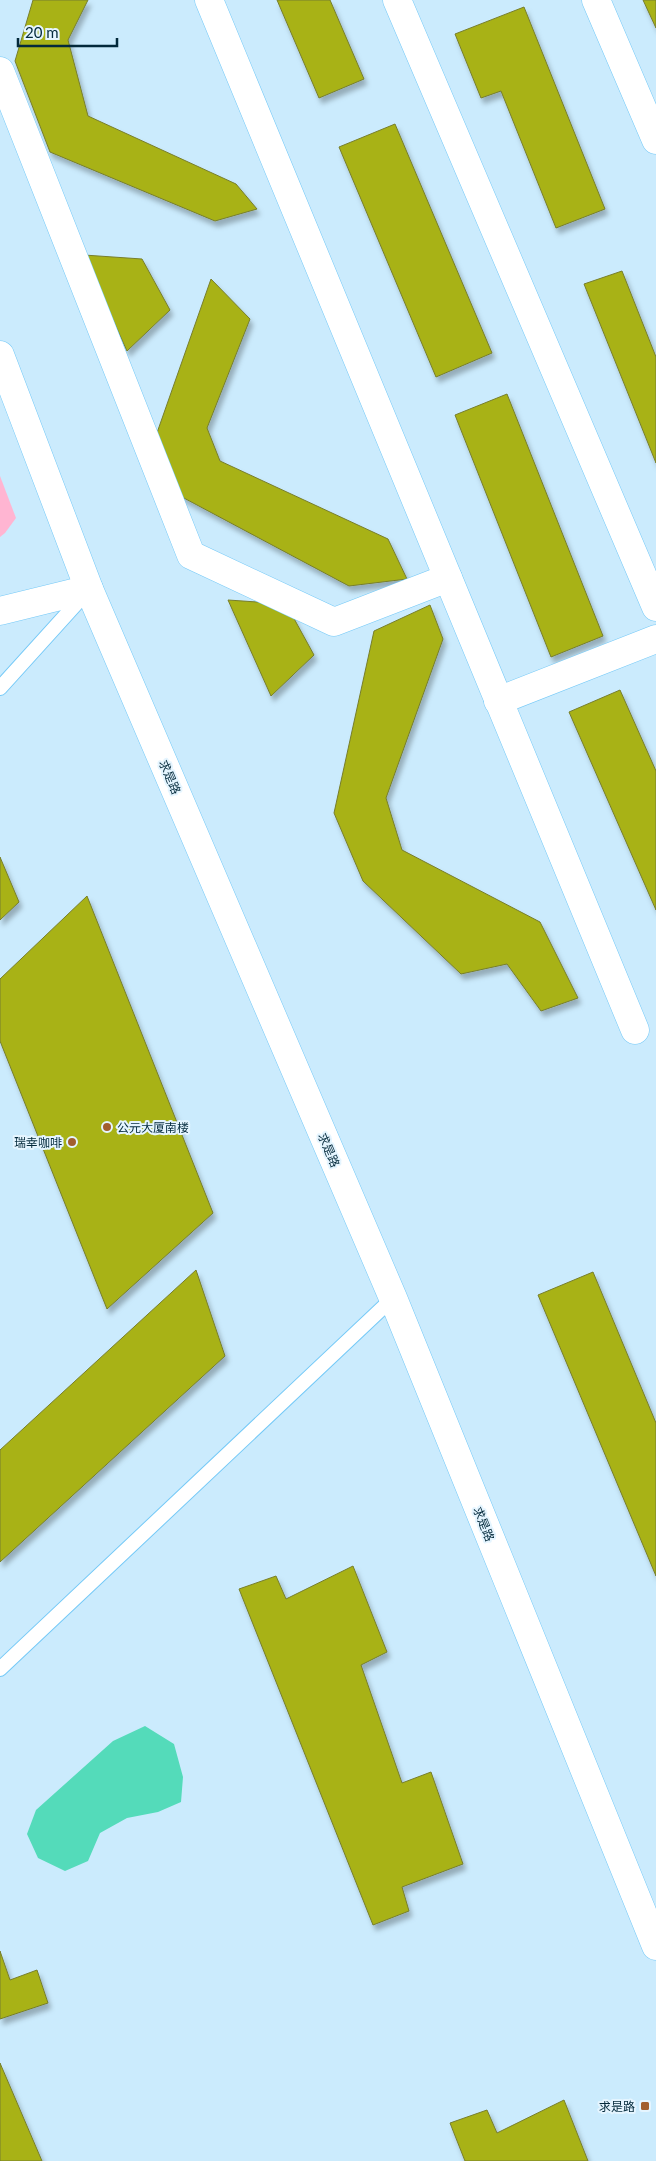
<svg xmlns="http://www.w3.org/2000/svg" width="656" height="2161" viewBox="0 0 656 2161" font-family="Lato,'Noto Sans SC',sans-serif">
<defs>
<filter id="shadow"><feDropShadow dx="3" dy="5.5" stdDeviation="2.5" flood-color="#0004"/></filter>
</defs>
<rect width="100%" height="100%" fill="#cbebfd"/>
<polygon fill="#ffb5d2" points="0,476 16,518 5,533 0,537"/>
<polygon fill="#54dbba" points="145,1726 174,1744 183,1777 181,1802 158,1812 127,1818 100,1833 88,1861 65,1871 38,1858 27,1834 36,1810 113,1741"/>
<g fill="#a8b217" stroke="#777e2c" filter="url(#shadow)">
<polygon points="33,0 88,0 68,40 88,116 236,184 257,209 215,221 50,152 15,61"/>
<polygon points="277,0 330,0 364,79 319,98"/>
<polygon points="643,0 656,0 656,28"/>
<polygon points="524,7 605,209 556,228 501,91 481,98 455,34"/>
<polygon points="395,124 492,353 436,377 339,147"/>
<polygon points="84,255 142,259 170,310 127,351"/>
<polygon points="622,271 656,357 656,463 584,284"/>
<polygon points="211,279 250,319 207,428 220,461 388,539 407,579 349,586 182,497 152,447"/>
<polygon points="507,394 603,636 551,657 455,415"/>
<polygon points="228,600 286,604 314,655 271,696"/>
<polygon points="430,605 443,639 386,798 402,850 540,922 578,998 541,1011 507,964 461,974 363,881 334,813 374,631"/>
<polygon points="620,690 656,771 656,910 569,712"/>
<polygon points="0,857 19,902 0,920"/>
<polygon points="87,896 213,1213 107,1309 0,1041 0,979"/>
<polygon points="196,1270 225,1356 0,1562 0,1450"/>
<polygon points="593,1272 656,1423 656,1576 538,1295"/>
<polygon points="353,1566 387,1652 361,1665 402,1783 431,1772 463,1864 402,1887 409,1911 373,1925 239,1589 276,1576 286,1599"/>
<polygon points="0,1951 10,1980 37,1970 48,2003 0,2019"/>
<polygon points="0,2063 42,2161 0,2161"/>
<polygon points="564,2100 588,2161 465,2161 450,2123 487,2110 497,2133"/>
</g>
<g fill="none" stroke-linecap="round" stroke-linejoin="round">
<defs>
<g id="service">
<polyline points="0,688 85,594"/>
<polyline points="0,1669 393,1298"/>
</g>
<g id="minor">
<polyline points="209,0 635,1030"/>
<polyline points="397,0 656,607"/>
<polyline points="596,0 656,140"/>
<polyline points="0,71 191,555 334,622 448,578"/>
<polyline points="498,701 656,639"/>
</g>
<polyline id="tertiary" points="0,611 89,589"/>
<polyline id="secondary" points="0,355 89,589 393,1298 656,1946"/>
</defs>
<use href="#service" stroke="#74c9f7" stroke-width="16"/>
<use href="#minor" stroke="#74c9f7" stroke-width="29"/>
<use href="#tertiary" stroke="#74c9f7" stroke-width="29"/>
<use href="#secondary" stroke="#74c9f7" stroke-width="29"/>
<use href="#service" stroke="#fff" stroke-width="14"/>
<use href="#minor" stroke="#fff" stroke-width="28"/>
<use href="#tertiary" stroke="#fff" stroke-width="28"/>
<use href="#secondary" stroke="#fff" stroke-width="28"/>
</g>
<g fill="#a25e2e" stroke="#e5f5ff" stroke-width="2">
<circle cx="107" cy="1127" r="5"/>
<circle cx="72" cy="1142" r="5"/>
<rect x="640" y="2101" width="10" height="10" rx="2.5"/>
</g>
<g text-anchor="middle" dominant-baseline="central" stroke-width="4" stroke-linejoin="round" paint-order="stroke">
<g font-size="12" fill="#03293b" stroke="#e5f5ff">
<text transform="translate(170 777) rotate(67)">求是路</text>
<text transform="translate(329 1150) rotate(67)">求是路</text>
<text transform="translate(484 1524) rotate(68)">求是路</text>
</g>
<g font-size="12" fill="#03293b" stroke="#e5f5ff" text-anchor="end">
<text x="117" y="1127" text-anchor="start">公元大厦南楼</text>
<text x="62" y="1142">瑞幸咖啡</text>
<text x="635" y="2106">求是路</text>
</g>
</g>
<path d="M18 38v8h99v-8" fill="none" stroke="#03293b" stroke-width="2.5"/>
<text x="25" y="38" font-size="15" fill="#03293b" stroke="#e5f5ff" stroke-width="4" paint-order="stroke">20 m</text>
</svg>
